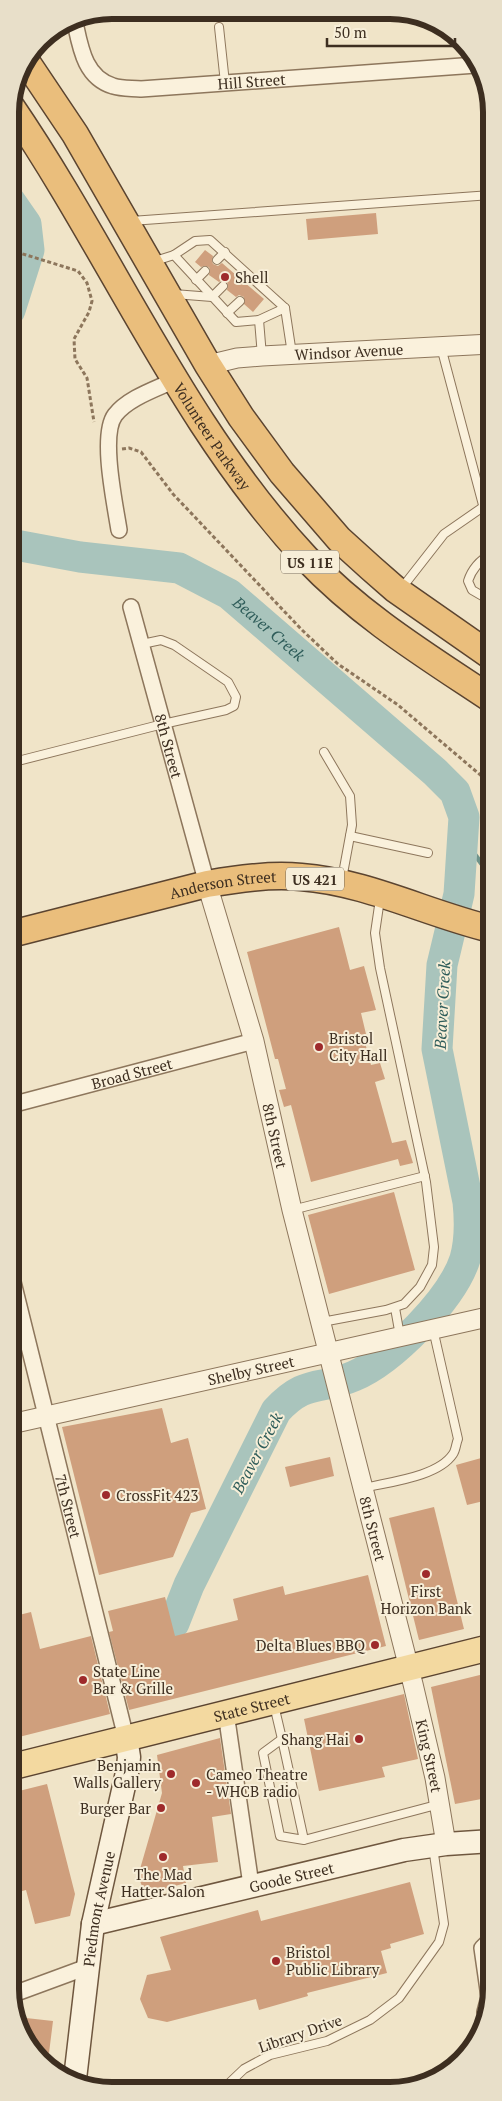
<svg xmlns="http://www.w3.org/2000/svg" width="502" height="2101" viewBox="0 0 502 2101" font-family="'PT Serif',serif">
<rect width="100%" height="100%" fill="#f0e4c8"/>
<g fill="none" stroke-linecap="round" stroke-linejoin="round">
<polyline stroke="#6f938a" stroke-width="5" points="463,839 491,876"/>
<g stroke="#a9c4bc" stroke-width="31">
<polyline points="10,201 26,224 29,250 10,310"/>
<path id="s1" d="M10 544 80 557 179 568 229 594 435 772 455 792 464 817 459 894 442 965 437 1049 468 1202C470 1221 470 1241 465 1259 452 1299 392 1360 354 1376 320 1391 306 1378 276 1411L189 1585 174 1623"/>
</g>
</g>
<g fill="#cf9f7d">
<polygon points="376,213 378,234 308,240 306,219"/>
<polygon points="205,250 213,256 212,261 213,264 218,266 222,263 264,299 253,312 244,304 244,297 239,295 236,297 227,290 228,285 227,282 222,280 219,282 209,275 210,270 209,267 204,266 201,267 195,262"/>
<polygon points="339,927 350,970 364,966 376,1010 361,1013 366,1034 363,1035 371,1065 380,1063 385,1079 375,1082 392,1143 406,1140 413,1163 400,1166 398,1159 311,1182 291,1105 284,1107 279,1090 286,1089 278,1059 275,1059 247,952"/>
<polygon points="394,1192 415,1270 329,1294 308,1215"/>
<polygon points="162,1408 171,1443 188,1438 206,1509 191,1513 173,1557 99,1575 62,1427"/>
<polygon points="492,1455 492,1499 467,1505 456,1465"/>
<polygon points="330,1457 334,1476 290,1487 285,1467"/>
<polygon points="434,1507 464,1629 419,1640 389,1518"/>
<polygon points="368,1575 386,1646 129,1710 109,1632 113,1631 108,1611 165,1597 175,1636 238,1620 233,1599 283,1586 285,1595"/>
<polygon points="31,1612 40,1649 91,1636 110,1714 11,1739 11,1617"/>
<polygon points="492,1672 492,1797 455,1804 431,1687"/>
<polygon points="404,1694 418,1759 382,1767 385,1777 319,1791 304,1719"/>
<polygon points="220,1738 231,1814 212,1817 218,1862 183,1866 186,1883 156,1891 149,1890 142,1886 138,1876 162,1793 157,1755"/>
<polygon points="47,1784 75,1894 70,1916 35,1924 26,1890 11,1894 11,1793"/>
<polygon points="410,1882 424,1934 390,1944 391,1948 381,1951 387,1973 307,1993 308,1996 259,2010 256,1999 167,2022 148,2018 140,1999 147,1975 171,1970 160,1937 258,1910 261,1921"/>
<polygon points="17,2017 53,2021 49,2053 33,2051"/>
</g>
<g fill="none" stroke-linecap="round" stroke-linejoin="round">
<defs>
<g id="service">
<polyline points="219,27 225,83"/>
<polyline points="131,221 491,195"/>
<polyline points="174,255 236,322 259,320 285,308"/>
<polyline points="217,260 225,252"/>
<polyline points="152,262 174,255 195,241 210,240 285,308 292,354"/>
<polyline points="196,280 205,271"/>
<polyline points="174,294 212,297 223,286"/>
<polyline points="227,313 240,301"/>
<polyline points="259,320 262,356"/>
<polyline points="441,347 491,535"/>
<path d="M491 554C480 560 472 569 468 581L472 590 491 601"/>
<polyline points="401,589 444,534 483,507"/>
<polyline points="324,752 350,796 352,825 342,879"/>
<polyline points="10,763 163,724 226,710 234,706 236,697 228,682 174,645 161,640 142,644"/>
<polyline points="350,836 428,853"/>
<polyline points="292,1210 425,1176"/>
<polyline points="395,1308 400,1336"/>
<polyline points="322,1322 386,1310 404,1304 420,1287 432,1265 434,1247 426,1182 380,968 375,933 380,899"/>
<path d="M364 1488C388 1482 438 1477 453 1454 456 1450 456 1443 458 1439L433 1329"/>
<polyline points="274,1705 282,1739"/>
<polyline points="304,1840 282,1739 263,1753 280,1836 304,1840 440,1804"/>
<polyline points="223,2089 244,2069 270,2055 327,2041 370,2020 399,1998 439,1942 444,1924 433,1847"/>
</g>
<g id="minor">
<path id="s2" d="M74 18C80 44 83 77 113 86 122 89 132 88 141 89L476 65"/>
<path d="M119 530C115 504 100 435 115 415 128 398 156 389 175 380"/>
<path id="s3" d="M131 607 207 884"/>
<path id="s4" d="M11 1105 254 1041"/>
<path id="s5" d="M11 1274 126 1738"/>
<polyline points="226,1713 251,1885"/>
<polyline points="11,1995 87,1967"/>
<polyline points="485,2012 489,1997 482,1948 492,1938"/>
</g>
<g id="tertiary">
<path id="s6" d="M208 365 237 358 262 356 491 344"/>
<path id="s7" d="M207 884 254 1041 292 1210 413 1684 435 1778 446 1844"/>
<path id="s8" d="M11 1424 492 1316"/>
</g>
<g id="secondary">
<path id="s9" d="M93 1924 404 1850 446 1844 492 1841"/>
<path id="s10" d="M75 2079 93 1924 128 1768 129 1757 126 1738"/>
</g>
<g id="primary">
<path id="s11" d="M11 1767 492 1647"/>
</g>
<g id="trunk">
<polyline points="26,61 75,134 208,365 241,417 282,473 339,539 371,568 395,589 491,656"/>
<path id="s12" d="M10 105C112 254 182 425 306 558 361 616 425 655 491 699"/>
<path id="s13" d="M11 934 207 884C237 879 270 874 301 877 367 882 428 914 491 929"/>
</g>
</defs>
<use href="#service" stroke="#8d765c" stroke-width="10"/>
<use href="#minor" stroke="#8d765c" stroke-width="18"/>
<use href="#tertiary" stroke="#8d765c" stroke-width="21"/>
<use href="#secondary" stroke="#6f573f" stroke-width="25"/>
<use href="#primary" stroke="#5b4430" stroke-width="28"/>
<use href="#trunk" stroke="#5b4430" stroke-width="29"/>
<g stroke="#8d765c" stroke-width="3" stroke-dasharray="4 2.5" stroke-linecap="butt">
<polyline points="10,250 78,271 87,283 92,301 89,312 74,339 75,359 87,378 94,422"/>
<polyline points="122,449 129,448 141,452 173,494 302,630 338,664 398,705 491,784"/>
</g>
<use href="#service" stroke="#faf1dc" stroke-width="8"/>
<use href="#minor" stroke="#faf1dc" stroke-width="15"/>
<use href="#tertiary" stroke="#faf1dc" stroke-width="19"/>
<use href="#secondary" stroke="#faf1dc" stroke-width="22"/>
<use href="#primary" stroke="#f3d9a0" stroke-width="25"/>
<use href="#trunk" stroke="#eabe7c" stroke-width="26"/>
</g>
<g fill="#9e2a2b" stroke="#f7eed8" stroke-width="2">
<circle cx="225" cy="277" r="5"/>
<circle cx="319" cy="1047" r="5"/>
<circle cx="106" cy="1495" r="5"/>
<circle cx="426" cy="1574" r="5"/>
<circle cx="375" cy="1645" r="5"/>
<circle cx="83" cy="1680" r="5"/>
<circle cx="359" cy="1739" r="5"/>
<circle cx="171" cy="1774" r="5"/>
<circle cx="196" cy="1783" r="5"/>
<circle cx="161" cy="1808" r="5"/>
<circle cx="163" cy="1857" r="5"/>
<circle cx="276" cy="1961" r="5"/>
</g>
<g text-anchor="middle" dominant-baseline="central" stroke-width="4" stroke-linejoin="round" paint-order="stroke">
<g fill="#f7eed8" stroke="#756857" stroke-width="1">
<rect x="281" y="550.5" width="58" height="23" rx="4"/>
<rect x="286" y="867.5" width="58" height="23" rx="4"/>
</g>
<g font-size="14" font-weight="bold" fill="#3d2e20">
<text x="310" y="562">US 11E</text>
<text x="315" y="879">US 421</text>
</g>
<g font-size="15" fill="#3d2e20" stroke="#f7eed8">
<text stroke="none"><textPath href="#s2" startOffset="222">Hill Street</textPath></text>
<text stroke="none"><textPath href="#s6" startOffset="142">Windsor Avenue</textPath></text>
<text stroke="none"><textPath href="#s12" startOffset="388">Volunteer Parkway</textPath></text>
<text stroke="none"><textPath href="#s3" startOffset="144">8th Street</textPath></text>
<text stroke="none"><textPath href="#s13" startOffset="218">Anderson Street</textPath></text>
<text stroke="none"><textPath href="#s4" startOffset="125">Broad Street</textPath></text>
<text stroke="none"><textPath href="#s7" startOffset="261">8th Street</textPath></text>
<text stroke="none"><textPath href="#s8" startOffset="246">Shelby Street</textPath></text>
<text stroke="none"><textPath href="#s5" startOffset="239">7th Street</textPath></text>
<text stroke="none"><textPath href="#s7" startOffset="666">8th Street</textPath></text>
<text stroke="none"><textPath href="#s11" startOffset="248">State Street</textPath></text>
<text stroke="none"><textPath href="#s7" startOffset="900">King Street</textPath></text>
<text stroke="none"><textPath href="#s9" startOffset="204">Goode Street</textPath></text>
<text stroke="none"><textPath href="#s10" startOffset="172">Piedmont Avenue</textPath></text>
<text transform="translate(300 2033) rotate(-19)">Library Drive</text>
</g>
<g font-size="15" fill="#3d2e20" stroke="#f7eed8" text-anchor="start">
<text x="235" y="277">Shell</text>
<text x="329" y="1038">Bristol<tspan x="329" dy="17">City Hall</tspan></text>
<text x="116" y="1495">CrossFit 423</text>
<text x="426" y="1591" text-anchor="middle">First<tspan x="426" dy="17">Horizon Bank</tspan></text>
<text x="365" y="1645" text-anchor="end">Delta Blues BBQ</text>
<text x="93" y="1671">State Line<tspan x="93" dy="17">Bar &amp; Grille</tspan></text>
<text x="349" y="1739" text-anchor="end">Shang Hai</text>
<text x="161" y="1765" text-anchor="end">Benjamin<tspan x="161" dy="17">Walls Gallery</tspan></text>
<text x="206" y="1774">Cameo Theatre<tspan x="206" dy="17">- WHCB radio</tspan></text>
<text x="151" y="1808" text-anchor="end">Burger Bar</text>
<text x="163" y="1874" text-anchor="middle">The Mad<tspan x="163" dy="17">Hatter Salon</tspan></text>
<text x="286" y="1952">Bristol<tspan x="286" dy="17">Public Library</tspan></text>
</g>
<g font-size="16" font-style="italic" fill="#2f5d5a" stroke="#f7eed8">
<text stroke="none"><textPath href="#s1" startOffset="280">Beaver Creek</textPath></text>
<text transform="translate(442 1005) rotate(-87)">Beaver Creek</text>
<text transform="translate(257 1453) rotate(-62)">Beaver Creek</text>
</g>
</g>
<path d="M0 0H502V2101H0ZM112 19H390A93 93 0 0 1 483 112V1989A93 93 0 0 1 390 2082H112A93 93 0 0 1 19 1989V112A93 93 0 0 1 112 19Z" fill="#e8dfc9" fill-rule="evenodd"/>
<path fill="none" stroke="#3d2e20" stroke-width="6" d="M112 19H390A93 93 0 0 1 483 112V1989A93 93 0 0 1 390 2082H112A93 93 0 0 1 19 1989V112A93 93 0 0 1 112 19Z"/>
<path d="M327 38v8h128v-8" fill="none" stroke="#3d2e20" stroke-width="2.5"/>
<text x="334" y="38" font-size="15" fill="#3d2e20" stroke="#f7eed8" stroke-width="4" paint-order="stroke">50 m</text>
</svg>
